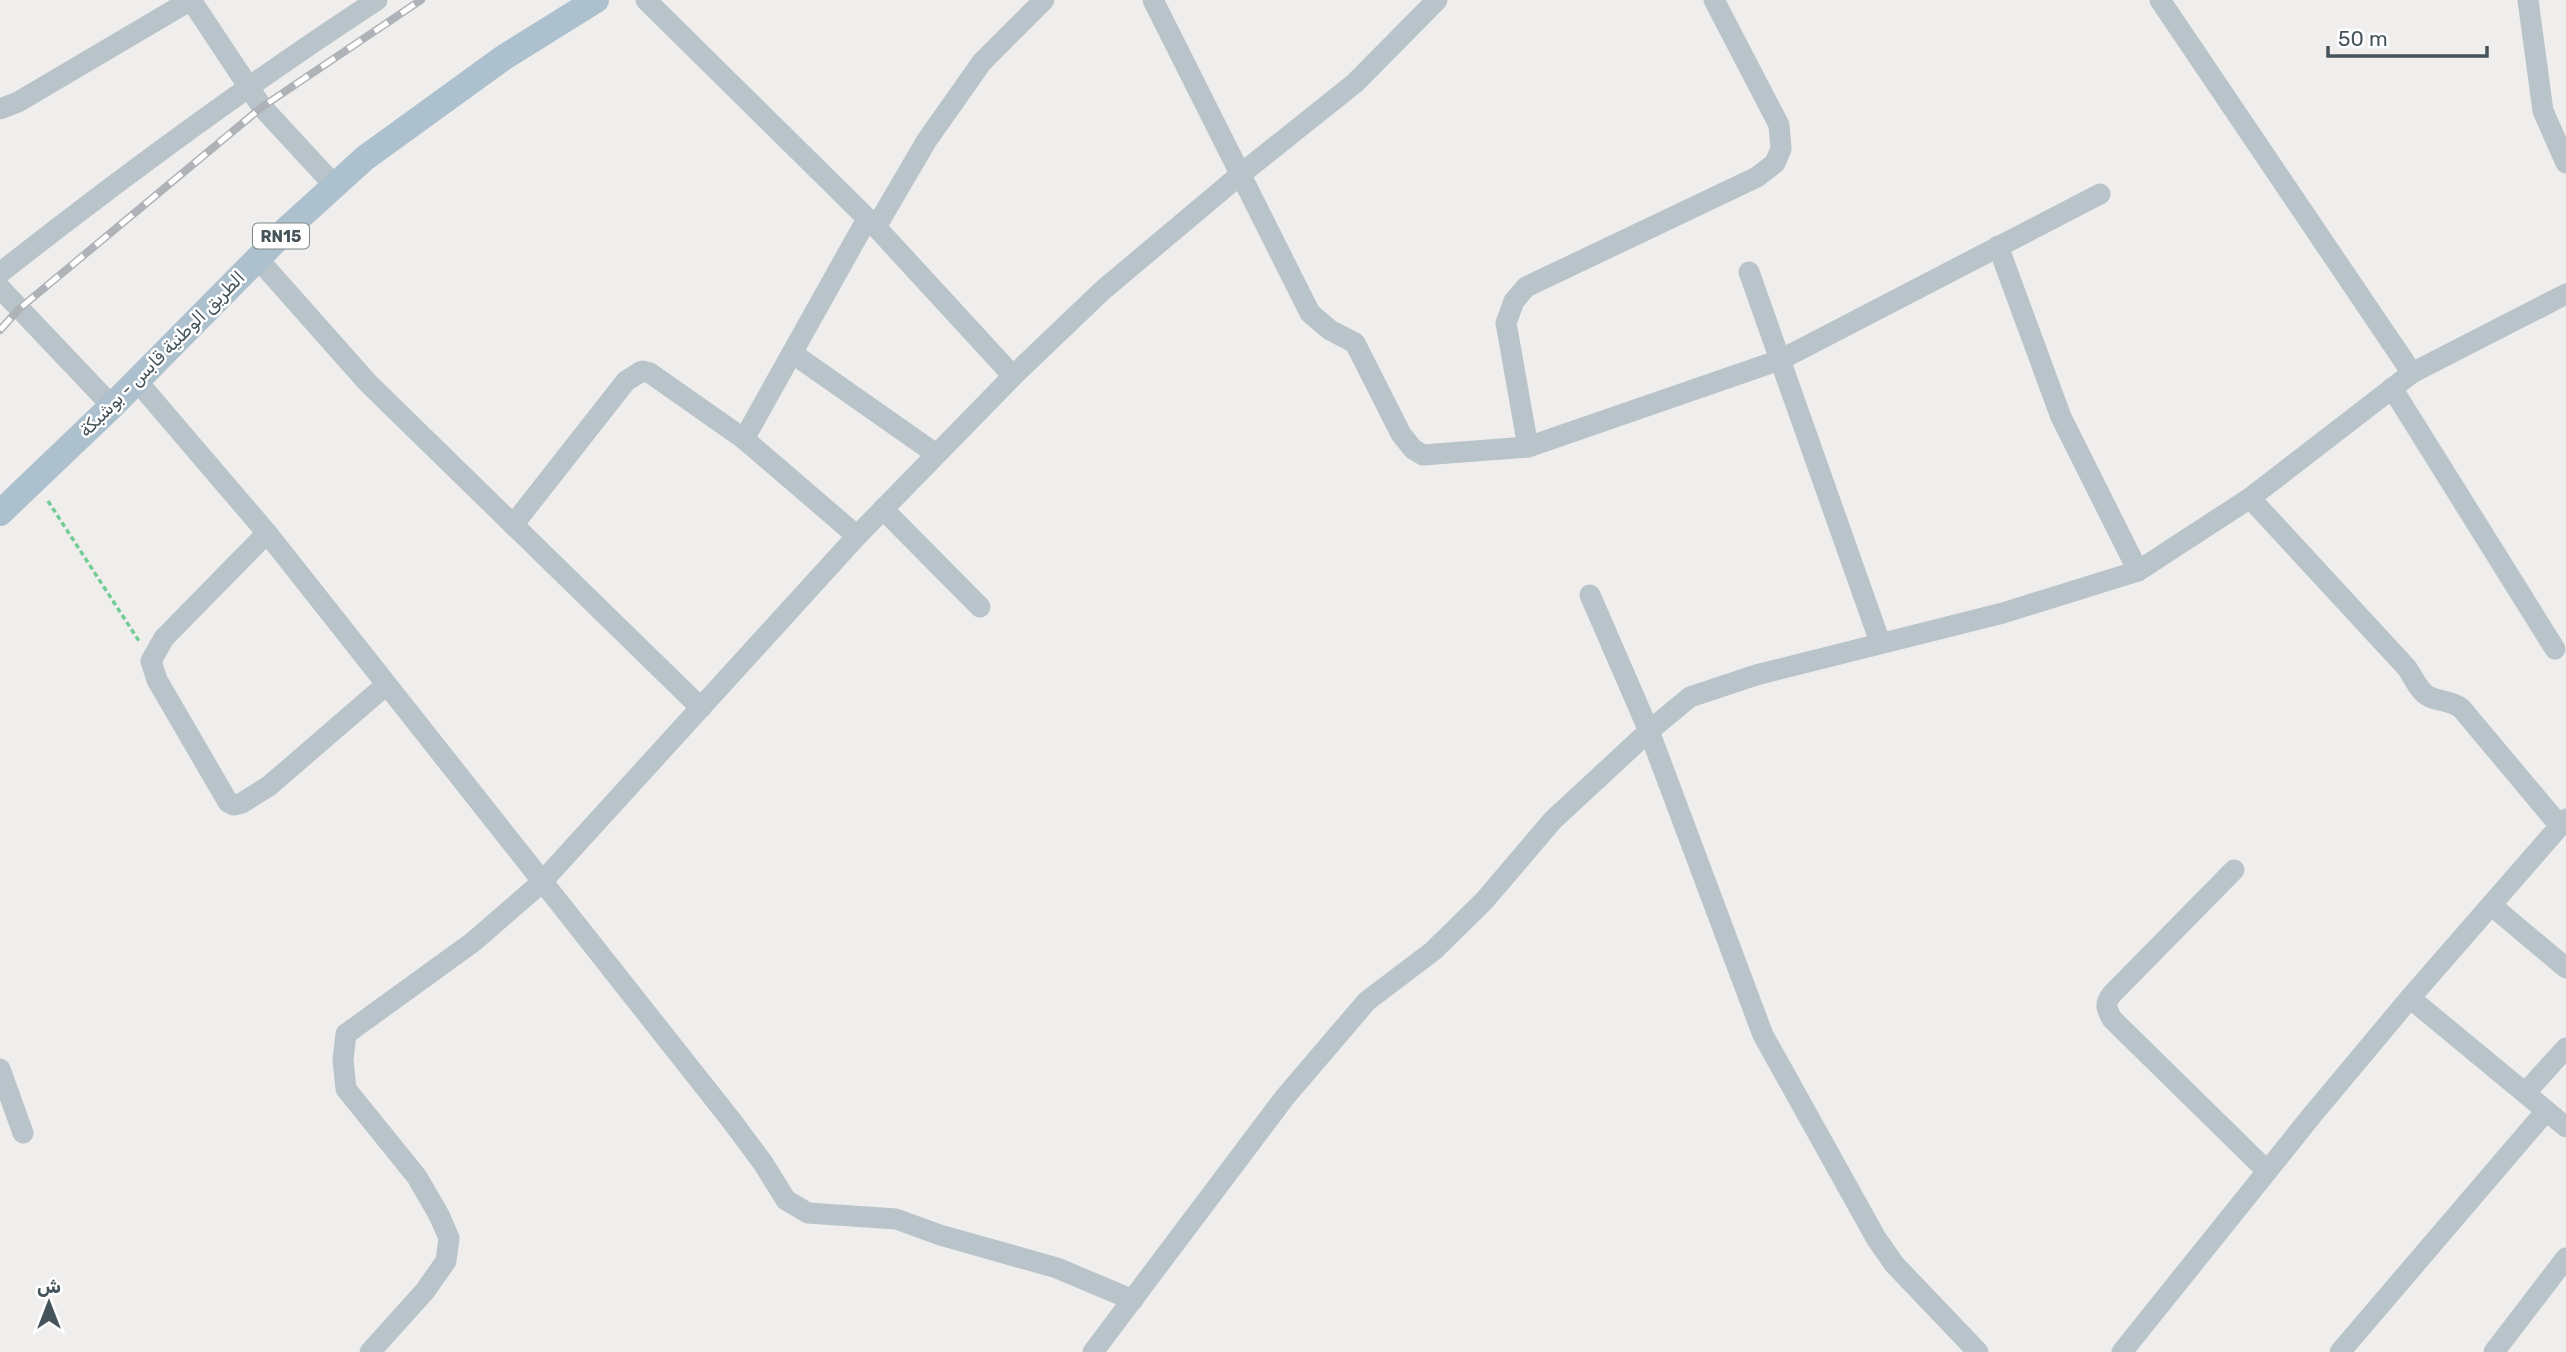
<svg xmlns="http://www.w3.org/2000/svg" width="2566" height="1352" viewBox="0 0 2566 1352" font-family="Rubik,'Noto Naskh Arabic',sans-serif">
<rect width="100%" height="100%" fill="#f0eded"/>
<g fill="none" stroke-linecap="round" stroke-linejoin="round">
<polyline stroke="#72cd95" stroke-width="3.5" stroke-dasharray="5 3.5" stroke-linecap="butt" points="48,501 139,641"/>
<g stroke="#b8c4ca" stroke-width="21">
<polyline points="191,0 262,107 335,186"/>
<polyline points="646,0 876,227 1013,376"/>
<polyline points="1153,0 1310,313 1330,330 1355,343 1401,434 1413,449 1423,455 1528,447 1780,360 2100,194"/>
<polyline points="2160,0 2412,373"/>
<polyline points="2528,0 2543,111 2566,163"/>
<polyline points="0,109 18,102 191,0"/>
<polyline points="876,227 927,140 982,62 1044,0"/>
<polyline points="1998,246 2061,417 2138,571"/>
<polyline points="258,259 368,383 701,708"/>
<polyline points="1749,272 1880,642"/>
<path d="M0 273C122 177 247 85 377 0"/>
<polyline points="0,288 112,406"/>
<polyline points="792,353 936,454"/>
<polyline points="137,381 267,533 731,1120 763,1163 786,1200 808,1213 896,1219 940,1235 1057,1268 1133,1300"/>
<polyline points="2392,388 2555,649"/>
<polyline points="744,439 867,219"/>
<polyline points="1528,447 1506,323 1514,301 1526,287 1757,177 1775,163 1781,149 1779,125 1714,0"/>
<path d="M2250 498 2407 668C2413 677 2419 691 2428 696 2439 702 2450 700 2461 708L2560 826"/>
<polyline points="883,509 980,607"/>
<polyline points="513,525 626,381 642,371 650,373 744,439 857,536"/>
<polyline points="267,533 164,638 151,661 157,680 228,802 234,805 242,803 269,786 386,685"/>
<polyline points="1590,595 1649,731 1763,1035 1876,1238 1894,1264 1978,1352"/>
<path d="M2234 870 2113 993C2104 1003 2106 1008 2112 1019L2267 1171"/>
<polyline points="2491,905 2566,968"/>
<polyline points="2410,998 2566,1127"/>
<polyline points="0,1069 23,1133"/>
<polyline points="2526,1092 2566,1048"/>
<polyline points="370,1352 425,1291 446,1261 449,1238 439,1215 417,1177 346,1089 343,1060 346,1034 473,942 541,883 857,536 1013,376 1103,290 1241,174 1355,83 1437,0"/>
<polyline points="1093,1352 1285,1097 1367,1001 1433,951 1484,901 1553,820 1649,731 1690,697 1756,675 2003,613 2138,571 2250,498 2412,373 2566,294"/>
<polyline points="2122,1352 2313,1114 2410,998 2566,819"/>
<polyline points="2340,1352 2546,1111"/>
<polyline points="2494,1352 2566,1258"/>
</g>
<polyline stroke="#acc0cd" stroke-width="26" points="0,513 112,406 289,227 365,158 503,58 596,0"/>
<defs>
<polyline id="rail" points="0,330 19,309 262,107 421,0"/>
</defs>
<use href="#rail" stroke="#afb3b8" stroke-width="8"/>
<use href="#rail" stroke="#fff" stroke-width="5" stroke-dasharray="16" stroke-linecap="butt"/>
</g>
<g text-anchor="middle" dominant-baseline="central" stroke-width="5" stroke-linejoin="round" paint-order="stroke">
<rect fill="#fff" stroke="#7d878c" stroke-width="2" x="253" y="223.5" width="56" height="25" rx="5"/>
<g font-size="16" font-weight="bold" fill="#45535a">
<text x="281" y="236">RN15</text>
</g>
<g font-size="18" fill="#45535a" stroke="#fff">
<text transform="translate(162 354) rotate(-45)">الطريق الوطنية قابس - بوشبكة</text>
</g>
</g>
<g transform="translate(49 1303)" stroke="#ffffff" stroke-width="5" paint-order="stroke">
<path d="M0-5L12 26L0 18L-12 26Z" fill="#45535a"/>
<text y="-10" font-size="19" font-weight="bold" text-anchor="middle" fill="#45535a">ش</text>
</g>
<path d="M2328 46v10h159v-10" fill="none" stroke="#45535a" stroke-width="3.5"/>
<text x="2338" y="46" font-size="21" fill="#45535a" stroke="#ffffff" stroke-width="5" paint-order="stroke">50 m</text>
</svg>
